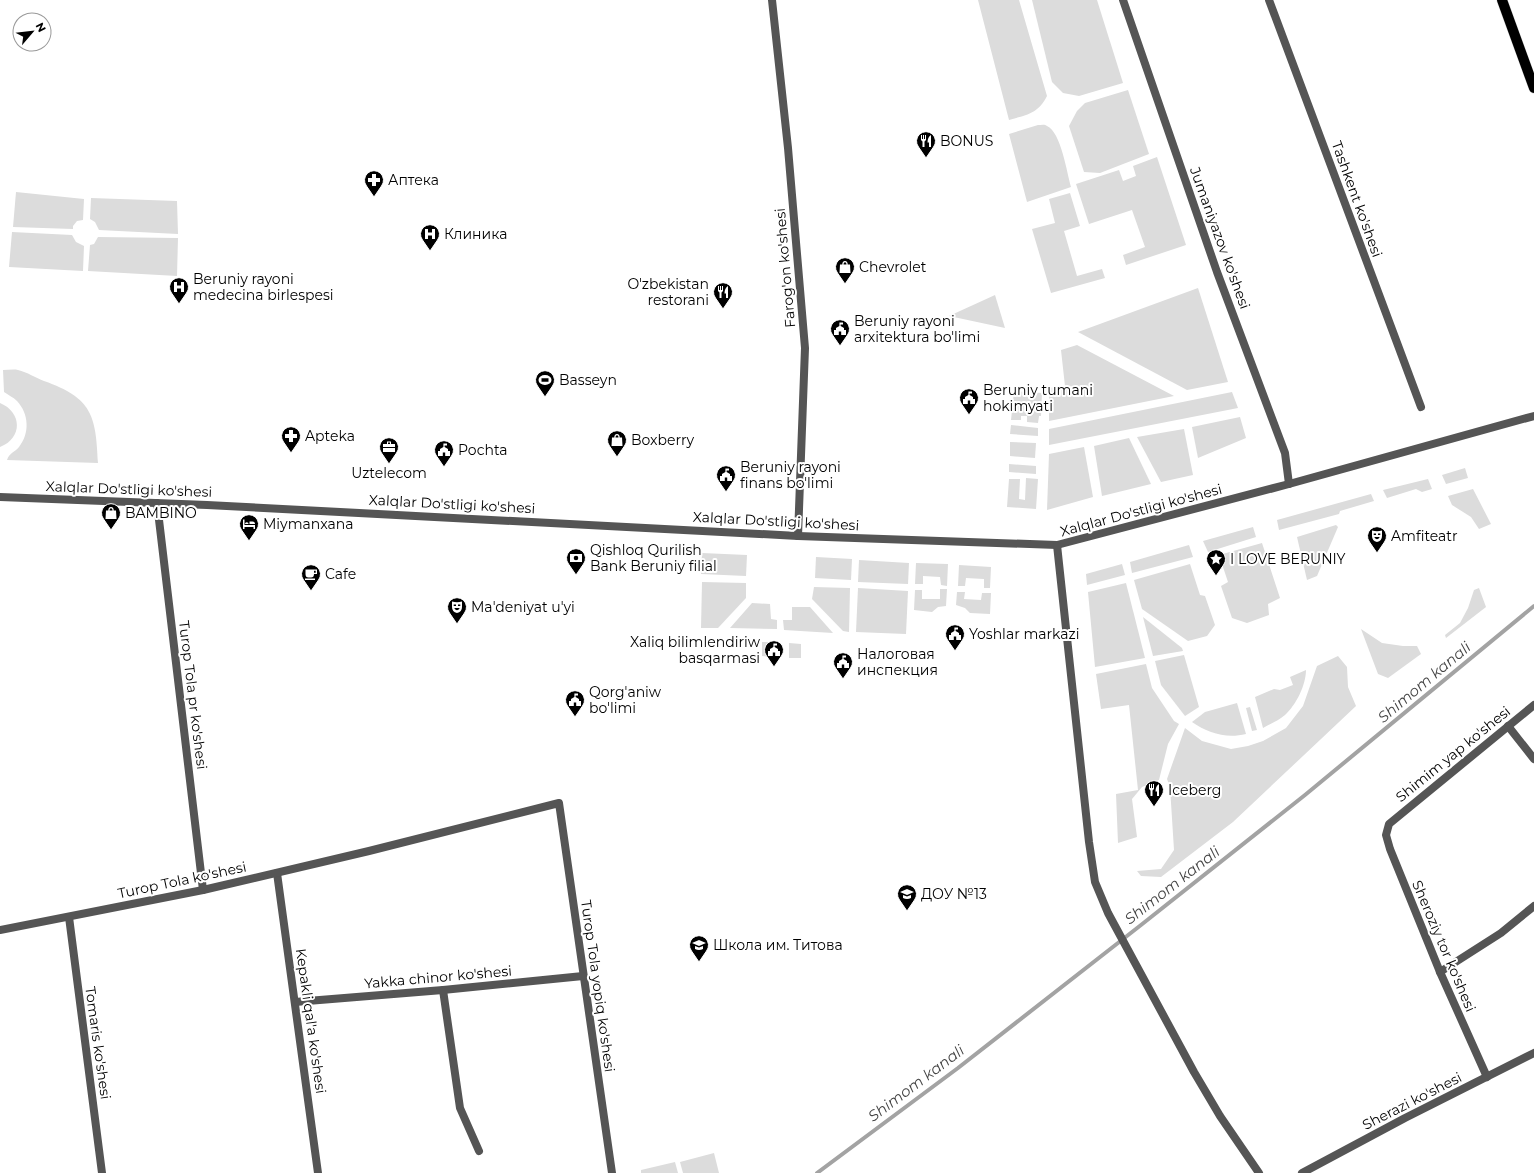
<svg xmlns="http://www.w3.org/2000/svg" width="1534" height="1173" viewBox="0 0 1534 1173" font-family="Montserrat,sans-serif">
<rect width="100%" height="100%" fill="#fff"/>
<g fill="#dcdcdc">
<path d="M978 0H1019L1047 96C1038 114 1026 115 1009 120Z"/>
<polygon points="1032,0 1097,0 1123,83 1079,96 1063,93 1052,82"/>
<polygon points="1128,90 1149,154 1100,173 1084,172 1069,126 1077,111 1085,103"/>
<path d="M1038 125C1041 125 1045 124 1047 126 1061 132 1067 173 1071 187L1027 202 1009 134Z"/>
<polygon points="1157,157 1186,245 1126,265 1123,255 1145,247 1132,210 1089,224 1076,184 1119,170 1123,181 1136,176 1133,166"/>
<polygon points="16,192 84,199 83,220 77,221 73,226 73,229 13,227"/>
<polygon points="1070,193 1080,226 1064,231 1077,276 1102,269 1105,278 1051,293 1032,229 1055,223 1049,199"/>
<polygon points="91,198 177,201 178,234 99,230 95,222 90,219"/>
<polygon points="12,232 72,235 76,242 84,246 83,271 9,267"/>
<polygon points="98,237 178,238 177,276 88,271 90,245 94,244"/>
<polygon points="1198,288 1228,382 1187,390 1078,332"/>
<polygon points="995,295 1005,328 949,316"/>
<polygon points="1077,345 1174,396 1049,421 1049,388 1065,386 1061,350"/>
<path d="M3 370C8 370 14 369 18 370 27 372 36 378 44 381 92 398 96 415 98 463L7 460C9 453 15 452 19 447 30 433 29 414 17 401 13 397 8 395 4 392Z"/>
<polygon points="1014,391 1042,393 1041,416 1039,416 1038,423 1027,422 1027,416 1021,416 1021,420 1011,420"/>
<polygon points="1232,392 1238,408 1049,445 1049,429"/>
<path d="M0 403C22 412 23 438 0 447Z"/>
<polygon points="1240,417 1246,438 1198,458 1192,427"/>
<polygon points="1011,425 1038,428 1038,436 1010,434"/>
<polygon points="1184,429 1193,475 1161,482 1137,437"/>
<polygon points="1129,438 1151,484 1102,496 1094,446"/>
<polygon points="1010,442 1036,443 1035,458 1010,456"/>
<polygon points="1084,447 1093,497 1047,510 1049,454"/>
<polygon points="1009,464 1036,466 1036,474 1009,472"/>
<polygon points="1465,468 1468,478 1446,484 1442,475"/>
<polygon points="1026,478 1038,479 1036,509 1007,507 1009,479 1020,479 1019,499 1025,500"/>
<polygon points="1428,479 1432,489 1422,492 1416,489 1387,498 1383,490"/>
<polygon points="1473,489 1491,524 1479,529 1471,517 1452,505 1448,496"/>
<polygon points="1371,494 1374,501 1340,511 1339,514 1279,530 1277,520"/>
<polygon points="1336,525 1338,527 1317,576 1307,580 1297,537"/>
<polygon points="1253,527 1256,537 1208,552 1203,541"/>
<polygon points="1262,543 1280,598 1268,604 1269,615 1247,623 1232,618 1221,586 1228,582 1219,555"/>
<polygon points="1189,545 1193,557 1132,573 1130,562"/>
<polygon points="702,553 747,555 746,576 701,574"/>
<polygon points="816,557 852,559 851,580 815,578"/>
<polygon points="859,560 909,563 908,584 858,582"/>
<polygon points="916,563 948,564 947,586 941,585 940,577 923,576 923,584 915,584"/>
<polygon points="1122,564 1125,575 1087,585 1086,574"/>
<polygon points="1190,564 1200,595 1205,596 1215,625 1207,636 1188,641 1142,609 1134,580"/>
<polygon points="959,565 991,567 990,588 984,588 984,579 966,578 965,586 958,586"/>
<polygon points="702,582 746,583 746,598 718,628 701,628"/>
<polygon points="1126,583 1145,658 1095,667 1088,592"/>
<polygon points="814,587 850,588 849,632 843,631 812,599"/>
<polygon points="858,588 908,591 906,634 856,632"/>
<polygon points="1479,588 1486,607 1446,638 1445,635 1460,623 1468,608 1474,590"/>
<polygon points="940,589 947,589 946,606 938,607 932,612 914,610 915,590 922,590 922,599 940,599"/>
<polygon points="957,592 965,592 964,599 981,600 982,593 991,593 990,614 970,613 965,608 956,605"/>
<polygon points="752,603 770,604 771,619 777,620 777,629 730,628"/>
<polygon points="792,607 810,607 833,633 784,630 783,620 792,620"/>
<polygon points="1143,617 1182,648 1183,651 1153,656"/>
<polygon points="1361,629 1382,643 1403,646 1417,646 1421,654 1388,678 1378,674"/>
<polygon points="762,642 774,642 773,657 762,656"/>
<polygon points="789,643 801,644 801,658 789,658"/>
<polygon points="1184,655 1199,707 1185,716 1161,685 1155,661"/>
<polygon points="1338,656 1347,667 1348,687 1356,706 1233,822 1161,877 1141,876 1137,871 1161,869 1174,850 1170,787 1167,779 1185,728 1202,741 1231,749 1248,746 1263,741 1286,728 1303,706 1317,666"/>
<polygon points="1146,664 1152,688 1174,721 1179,724 1168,744 1159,780 1142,787 1132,799 1137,837 1118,843 1116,794 1138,790 1129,705 1101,709 1096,674"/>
<path d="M1306 670C1306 685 1296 705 1285 715 1278 721 1270 724 1263 728L1255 697 1274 689 1280 690 1293 685 1290 677Z"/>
<path d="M1237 703 1246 734C1226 739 1208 733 1192 722L1205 712Z"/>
<polygon points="1250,707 1257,730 1252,731 1246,708"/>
<polygon points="714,1153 719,1173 683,1173 680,1162"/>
<polygon points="675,1162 678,1173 641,1173 641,1170"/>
</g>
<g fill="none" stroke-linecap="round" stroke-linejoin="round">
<polyline stroke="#a3a3a3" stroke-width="4" points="817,1173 958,1068 1141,925 1305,795 1534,606"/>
<defs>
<polyline id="primary" points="1502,0 1534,88"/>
</defs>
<use href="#primary" stroke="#dbdbdb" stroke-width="11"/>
<g stroke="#555" stroke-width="8">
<polyline points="772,0 788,148 805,348 798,536"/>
<polyline points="1123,0 1217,272 1285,453 1289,484"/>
<polyline points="1269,0 1421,407"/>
<polyline points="157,503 203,890"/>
<polyline points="1508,726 1534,759"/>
<polyline points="277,873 318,1173"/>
<polyline points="69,917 102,1173"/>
<polyline points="0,930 203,890 369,851 559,803 612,1173"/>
<polyline points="1440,972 1501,933 1534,906"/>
<polyline points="443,990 460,1108 479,1151"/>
<polyline points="295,1002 443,990 583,976"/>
<polyline points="1487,1077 1440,972 1390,849 1386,835 1389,824 1534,705"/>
<polyline points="1302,1173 1405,1118 1534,1053"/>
</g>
<g stroke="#555" stroke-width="8">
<polyline points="0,497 207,505 798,536 1057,545 1289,484 1534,416"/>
<polyline points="1057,545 1089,842 1095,882 1108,913 1194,1072 1220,1116 1259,1173"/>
</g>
<use href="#primary" stroke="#000" stroke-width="10"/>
</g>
<defs>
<symbol id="restaurant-pin" viewBox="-11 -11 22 30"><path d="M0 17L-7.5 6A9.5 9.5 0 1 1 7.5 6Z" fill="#000" stroke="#fff"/><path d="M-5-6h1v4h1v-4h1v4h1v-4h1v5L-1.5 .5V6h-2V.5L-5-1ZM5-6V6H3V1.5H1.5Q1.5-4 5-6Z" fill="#fff"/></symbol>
<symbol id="pharmacy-pin" viewBox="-11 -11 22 30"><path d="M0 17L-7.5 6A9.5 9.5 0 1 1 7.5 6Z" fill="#000" stroke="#fff"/><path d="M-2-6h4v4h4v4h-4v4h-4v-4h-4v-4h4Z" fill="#fff"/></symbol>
<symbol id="hospital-pin" viewBox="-11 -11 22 30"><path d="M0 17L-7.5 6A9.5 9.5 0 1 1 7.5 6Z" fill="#000" stroke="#fff"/><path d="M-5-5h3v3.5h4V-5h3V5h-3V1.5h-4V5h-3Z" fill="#fff"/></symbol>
<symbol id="shop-pin" viewBox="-11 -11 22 30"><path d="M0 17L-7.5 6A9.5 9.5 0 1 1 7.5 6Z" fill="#000" stroke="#fff"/><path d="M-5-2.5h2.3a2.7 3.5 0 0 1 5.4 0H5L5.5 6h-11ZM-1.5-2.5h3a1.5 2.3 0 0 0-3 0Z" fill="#fff"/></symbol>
<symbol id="civic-pin" viewBox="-11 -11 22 30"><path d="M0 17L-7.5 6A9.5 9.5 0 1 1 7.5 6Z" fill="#000" stroke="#fff"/><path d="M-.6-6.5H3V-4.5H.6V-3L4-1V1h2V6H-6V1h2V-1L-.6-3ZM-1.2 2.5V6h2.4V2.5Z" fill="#fff"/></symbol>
<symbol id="stadium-pin" viewBox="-11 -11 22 30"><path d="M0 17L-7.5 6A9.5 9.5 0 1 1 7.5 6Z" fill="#000" stroke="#fff"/><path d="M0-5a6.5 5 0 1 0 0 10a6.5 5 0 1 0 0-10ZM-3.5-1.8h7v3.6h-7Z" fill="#fff"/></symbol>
<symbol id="office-pin" viewBox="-11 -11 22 30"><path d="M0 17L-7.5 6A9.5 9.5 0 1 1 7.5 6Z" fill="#000" stroke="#fff"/><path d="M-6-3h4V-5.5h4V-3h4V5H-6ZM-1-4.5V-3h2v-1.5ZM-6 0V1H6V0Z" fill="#fff"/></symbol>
<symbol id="hotel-pin" viewBox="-11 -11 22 30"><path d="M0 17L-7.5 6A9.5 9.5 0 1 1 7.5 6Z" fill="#000" stroke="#fff"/><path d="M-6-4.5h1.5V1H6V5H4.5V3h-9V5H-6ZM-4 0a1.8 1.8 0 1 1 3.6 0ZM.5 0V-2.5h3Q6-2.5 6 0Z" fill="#fff"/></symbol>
<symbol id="theatre-pin" viewBox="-11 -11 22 30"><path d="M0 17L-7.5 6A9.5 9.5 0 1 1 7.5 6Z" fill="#000" stroke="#fff"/><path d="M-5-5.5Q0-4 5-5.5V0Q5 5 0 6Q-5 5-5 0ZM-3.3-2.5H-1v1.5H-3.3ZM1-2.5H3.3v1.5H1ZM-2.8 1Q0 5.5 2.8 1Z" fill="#fff"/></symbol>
<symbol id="bank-pin" viewBox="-11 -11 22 30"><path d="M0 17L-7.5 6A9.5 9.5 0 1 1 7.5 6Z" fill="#000" stroke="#fff"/><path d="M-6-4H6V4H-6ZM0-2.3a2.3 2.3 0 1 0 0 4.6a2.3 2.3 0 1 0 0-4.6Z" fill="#fff"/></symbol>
<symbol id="sight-pin" viewBox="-11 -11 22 30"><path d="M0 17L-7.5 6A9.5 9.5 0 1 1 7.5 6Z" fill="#000" stroke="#fff"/><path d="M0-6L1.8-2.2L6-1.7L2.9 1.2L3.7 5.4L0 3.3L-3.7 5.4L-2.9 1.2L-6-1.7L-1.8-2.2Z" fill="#fff"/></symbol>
<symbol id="cafe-pin" viewBox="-11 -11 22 30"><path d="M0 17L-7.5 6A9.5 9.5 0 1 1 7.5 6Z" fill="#000" stroke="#fff"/><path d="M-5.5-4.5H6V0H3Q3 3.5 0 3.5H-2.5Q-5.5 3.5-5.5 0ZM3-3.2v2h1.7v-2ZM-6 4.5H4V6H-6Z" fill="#fff"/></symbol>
<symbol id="school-pin" viewBox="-11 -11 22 30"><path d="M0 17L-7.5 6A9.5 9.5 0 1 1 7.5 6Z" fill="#000" stroke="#fff"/><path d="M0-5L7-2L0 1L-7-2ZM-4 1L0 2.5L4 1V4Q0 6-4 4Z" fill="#fff"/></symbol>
</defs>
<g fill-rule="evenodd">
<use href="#restaurant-pin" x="915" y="130" width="22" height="30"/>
<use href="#pharmacy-pin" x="363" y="169" width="22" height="30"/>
<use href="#hospital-pin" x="419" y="223" width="22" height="30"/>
<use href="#shop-pin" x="834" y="256" width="22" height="30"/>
<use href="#hospital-pin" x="168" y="276" width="22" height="30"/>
<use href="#restaurant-pin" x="712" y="281" width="22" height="30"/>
<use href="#civic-pin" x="829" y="318" width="22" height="30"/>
<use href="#stadium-pin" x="534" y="369" width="22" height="30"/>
<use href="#civic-pin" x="958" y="387" width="22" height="30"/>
<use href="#pharmacy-pin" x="280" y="425" width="22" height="30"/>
<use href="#shop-pin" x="606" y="429" width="22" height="30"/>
<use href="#office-pin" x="378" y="436" width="22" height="30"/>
<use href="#civic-pin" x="433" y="439" width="22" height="30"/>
<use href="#civic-pin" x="715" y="464" width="22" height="30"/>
<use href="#shop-pin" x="100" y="502" width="22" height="30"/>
<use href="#hotel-pin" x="238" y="513" width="22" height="30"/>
<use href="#theatre-pin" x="1366" y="525" width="22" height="30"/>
<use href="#bank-pin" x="565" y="547" width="22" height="30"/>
<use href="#sight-pin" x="1205" y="548" width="22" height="30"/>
<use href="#cafe-pin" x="300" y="563" width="22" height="30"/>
<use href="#theatre-pin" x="446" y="596" width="22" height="30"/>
<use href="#civic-pin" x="944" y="623" width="22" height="30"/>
<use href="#civic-pin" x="763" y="639" width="22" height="30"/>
<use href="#civic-pin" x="832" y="651" width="22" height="30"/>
<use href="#civic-pin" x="564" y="689" width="22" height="30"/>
<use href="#restaurant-pin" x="1143" y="779" width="22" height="30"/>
<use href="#school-pin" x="896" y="883" width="22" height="30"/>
<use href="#school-pin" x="688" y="934" width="22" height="30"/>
</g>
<g text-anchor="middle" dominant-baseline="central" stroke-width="4" stroke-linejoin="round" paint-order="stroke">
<g font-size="14" fill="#000" stroke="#fff" text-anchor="start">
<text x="940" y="141">BONUS</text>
<text x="388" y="180">Аптека</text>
<text x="444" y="234">Клиника</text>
<text x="859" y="267">Chevrolet</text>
<text x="193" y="279">Beruniy rayoni<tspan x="193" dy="16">medecina birlespesi</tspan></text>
<text x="709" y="284" text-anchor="end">O'zbekistan<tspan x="709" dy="16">restorani</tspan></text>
<text x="854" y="321">Beruniy rayoni<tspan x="854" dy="16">arxitektura bo'limi</tspan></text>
<text x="559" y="380">Basseyn</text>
<text x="983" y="390">Beruniy tumani<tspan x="983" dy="16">hokimyati</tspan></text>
<text x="305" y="436">Apteka</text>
<text x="631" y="440">Boxberry</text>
<text x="458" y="450">Pochta</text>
<text x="740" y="467">Beruniy rayoni<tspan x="740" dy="16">finans bo'limi</tspan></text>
<text x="389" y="473" text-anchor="middle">Uztelecom</text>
<text x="125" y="513">BAMBINO</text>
<text x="263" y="524">Miymanxana</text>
<text x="1391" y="536">Amfiteatr</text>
<text x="590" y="550">Qishloq Qurilish<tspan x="590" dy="16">Bank Beruniy filial</tspan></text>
<text x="1230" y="559">I LOVE BERUNIY</text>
<text x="325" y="574">Cafe</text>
<text x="471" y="607">Ma'deniyat u'yi</text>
<text x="969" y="634">Yoshlar markazi</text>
<text x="760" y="642" text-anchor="end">Xaliq bilimlendiriw<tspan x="760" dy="16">basqarmasi</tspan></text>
<text x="857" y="654">Налоговая<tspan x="857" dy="16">инспекция</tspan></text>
<text x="589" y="692">Qorg'aniw<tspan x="589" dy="16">bo'limi</tspan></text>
<text x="1168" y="790">Iceberg</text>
<text x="921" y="894">ДОУ №13</text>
<text x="713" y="945">Школа им. Титова</text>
</g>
<g font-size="14" fill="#000" stroke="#fff">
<text transform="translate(1357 199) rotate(70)">Tashkent ko'shesi</text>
<text transform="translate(1220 238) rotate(70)">Jumaniyazov ko'shesi</text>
<text transform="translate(785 268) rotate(-95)">Farog'on ko'shesi</text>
<text transform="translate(129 489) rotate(2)">Xalqlar Do'stligi ko'shesi</text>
<text transform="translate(452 504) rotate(3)">Xalqlar Do'stligi ko'shesi</text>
<text transform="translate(1141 510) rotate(-15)">Xalqlar Do'stligi ko'shesi</text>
<text transform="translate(776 521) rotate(3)">Xalqlar Do'stligi ko'shesi</text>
<text transform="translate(193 695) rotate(83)">Turop Tola pr ko'shesi</text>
<text transform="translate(1453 754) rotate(-39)">Shimim yap ko'shesi</text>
<text transform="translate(182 880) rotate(-12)">Turop Tola ko'shesi</text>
<text transform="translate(1444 946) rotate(67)">Sheroziy tor ko'shesi</text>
<text transform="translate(438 977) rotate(-5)">Yakka chinor ko'shesi</text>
<text transform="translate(598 986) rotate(82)">Turop Tola yopiq ko'shesi</text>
<text transform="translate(311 1021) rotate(82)">Kepakli qal'a ko'shesi</text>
<text transform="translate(98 1043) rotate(82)">Tomaris ko'shesi</text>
<text transform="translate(1412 1101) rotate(-27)">Sherazi ko'shesi</text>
</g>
<g font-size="15" font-style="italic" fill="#444" stroke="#fff">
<text transform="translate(1424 682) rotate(-40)">Shimom kanali</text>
<text transform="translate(1172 885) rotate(-38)">Shimom kanali</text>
<text transform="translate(916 1083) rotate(-37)">Shimom kanali</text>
</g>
</g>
<g transform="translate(32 32) rotate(62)"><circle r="19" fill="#ffffff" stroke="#999999"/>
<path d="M0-3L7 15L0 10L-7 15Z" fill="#000000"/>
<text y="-6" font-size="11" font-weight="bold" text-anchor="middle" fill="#000000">N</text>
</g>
</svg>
